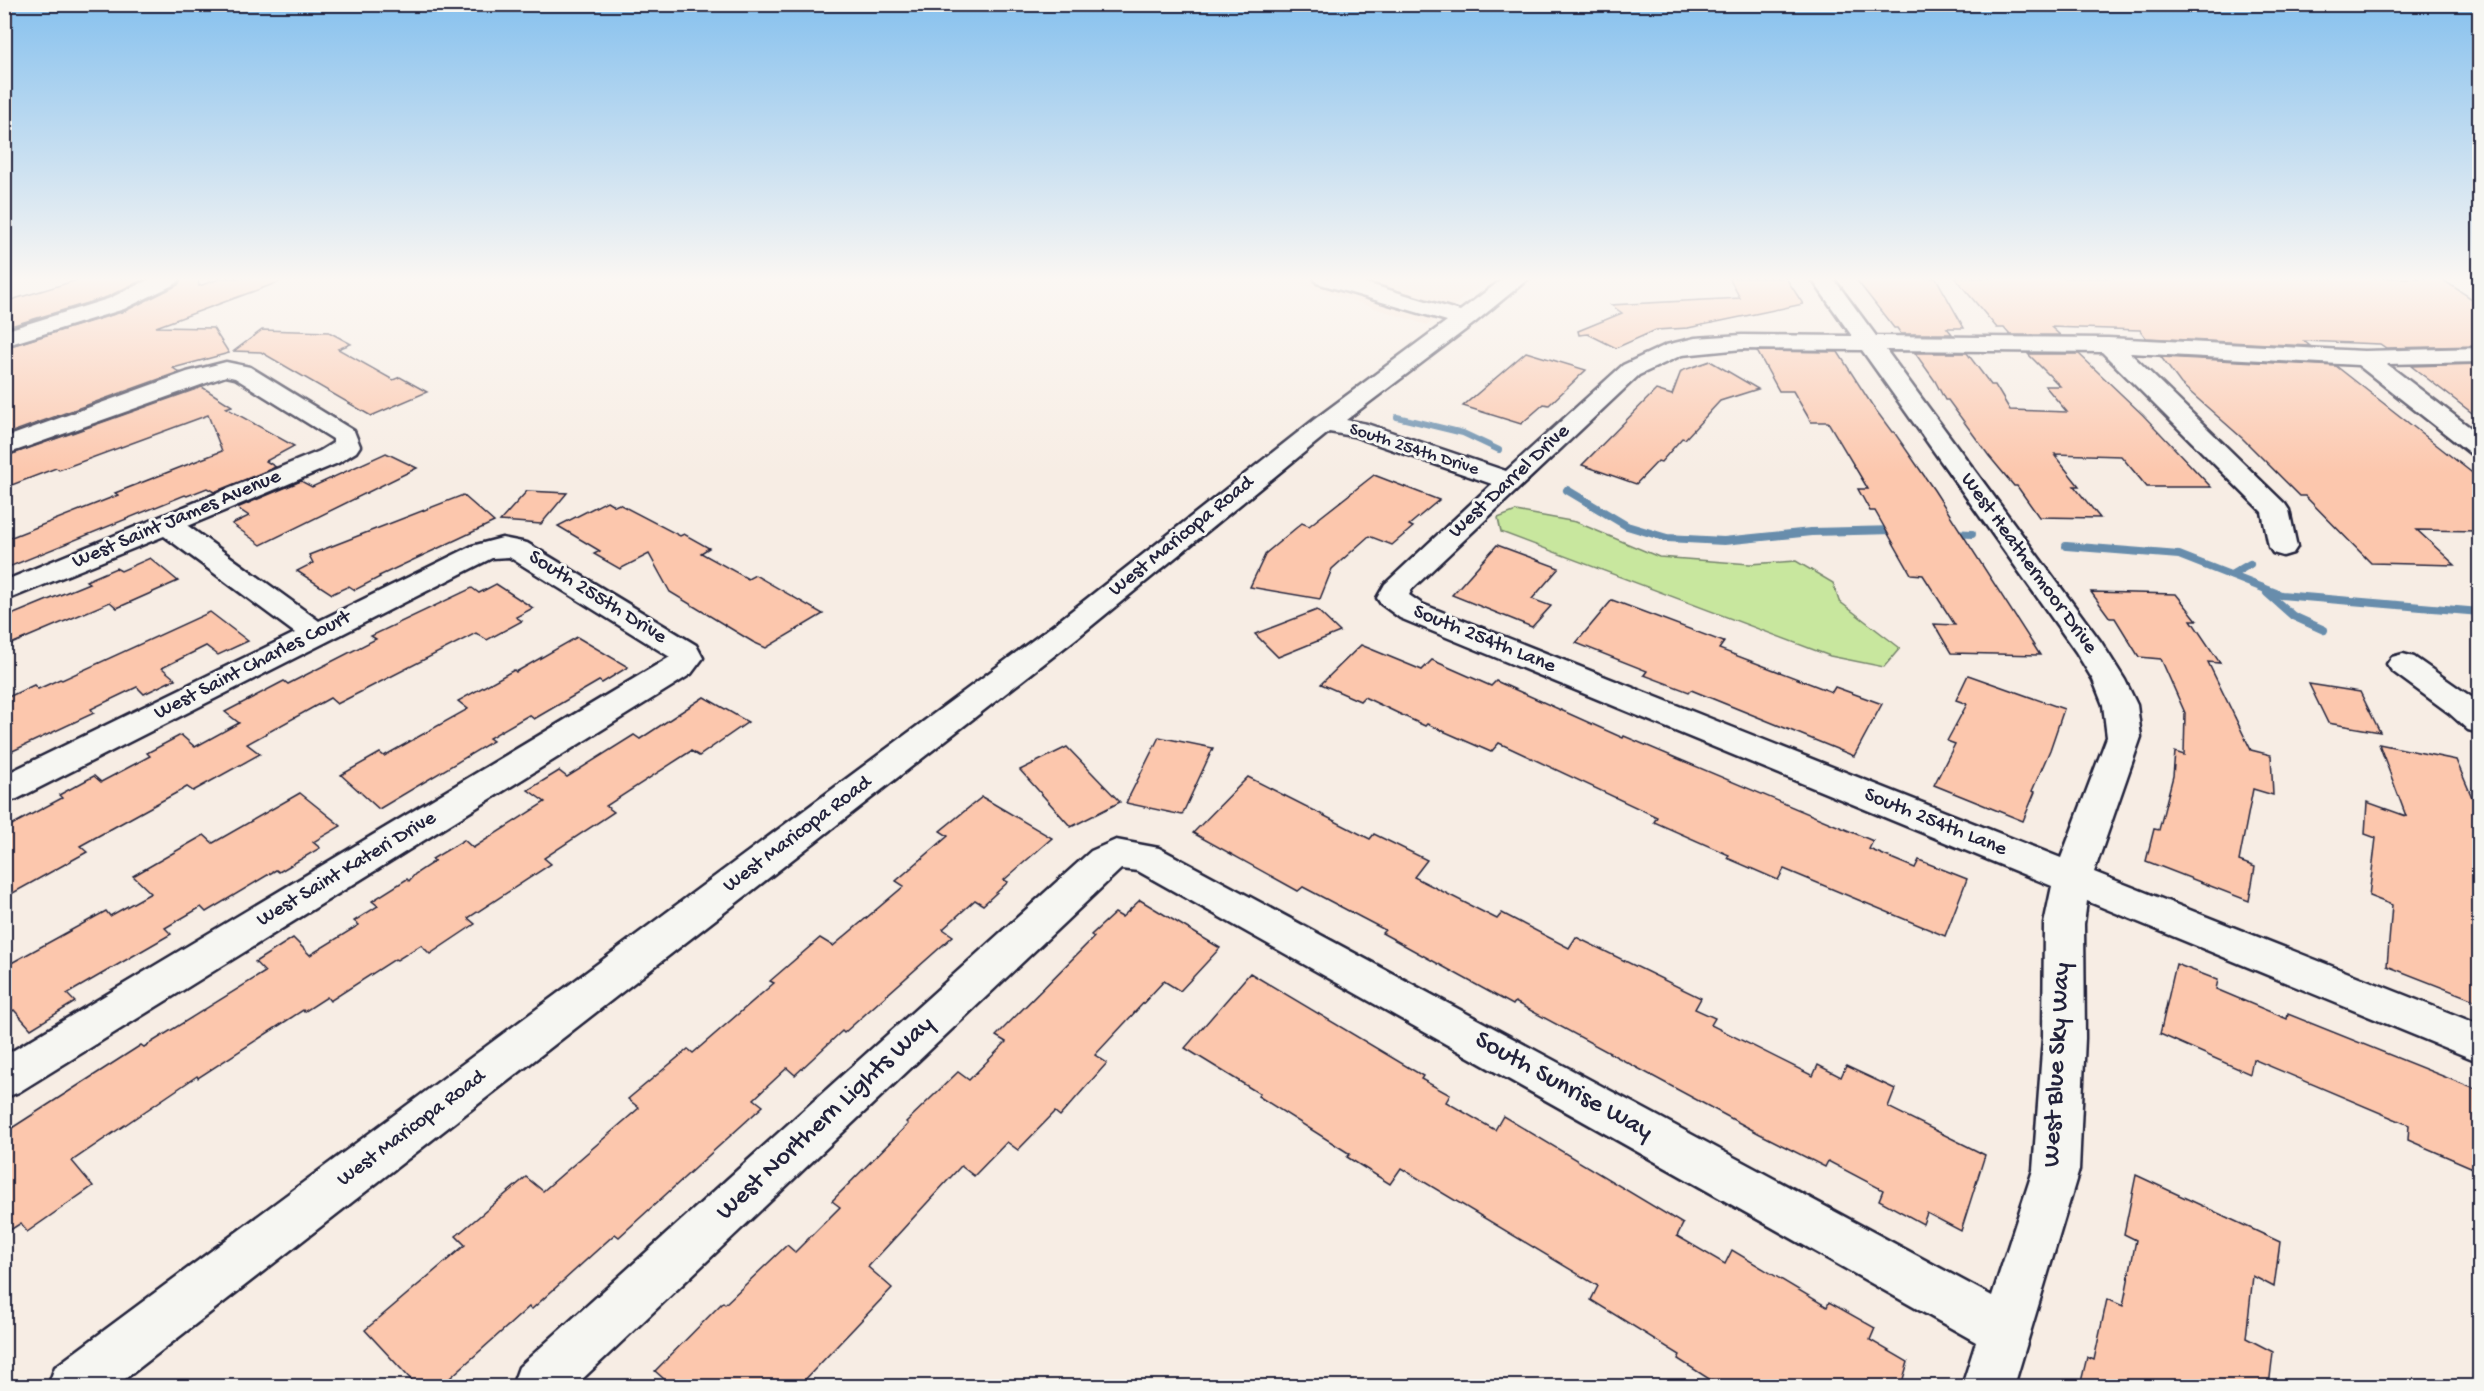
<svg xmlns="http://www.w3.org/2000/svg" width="2484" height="1391" viewBox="0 0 2484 1391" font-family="'Gochi Hand',sans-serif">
<rect width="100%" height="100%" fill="#f7ede4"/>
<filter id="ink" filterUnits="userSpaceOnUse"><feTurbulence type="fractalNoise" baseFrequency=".0167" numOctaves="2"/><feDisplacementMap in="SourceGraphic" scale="12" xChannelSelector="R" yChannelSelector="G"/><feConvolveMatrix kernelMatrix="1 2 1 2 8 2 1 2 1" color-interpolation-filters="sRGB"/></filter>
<g filter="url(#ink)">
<polygon fill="#f8e2d4" points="1282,278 1491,278 1427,325"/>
<polygon fill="#c8e79e" stroke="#75846c" stroke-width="1.5" points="1516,511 1576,522 1659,557 1750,564 1796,561 1833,583 1839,601 1900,648 1884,667 1830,656 1501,532 1498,518"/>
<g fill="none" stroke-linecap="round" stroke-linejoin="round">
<polyline stroke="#688dac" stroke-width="6" points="1397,417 1463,433 1499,450"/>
<g stroke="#688dac" stroke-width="8">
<polyline points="1567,490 1627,526 1667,538 1724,541 1811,532 1896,530"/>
<polyline points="1951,533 1972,534"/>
<polyline points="2066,546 2179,555 2281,595 2480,612"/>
<polyline points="2231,575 2250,564"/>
<polyline points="2267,593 2293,616 2324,630"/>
</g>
</g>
<g fill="#fcc7ad" stroke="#22223b" stroke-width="1.5">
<polygon points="84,278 146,278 107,297 4,328 4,302"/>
<polygon points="182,278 198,278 199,286 222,278 278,278 279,282 156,327 213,328 229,353 173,368 179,372 4,435 4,348 125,311 178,285"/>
<polygon points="1729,278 1786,278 1803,304 1688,328 1656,330 1616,348 1588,334 1579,335 1578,331 1622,313 1611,305 1740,298"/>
<polygon points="1855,278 1936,278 1964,328 1947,328 1952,334 1901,334 1897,328 1894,328"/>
<polygon points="1955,278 2440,278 2480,304 2480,346 2386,348 2380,344 2304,341 2310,346 2146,338 2140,330 2051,327 2060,335 2010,335 2004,328 1997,328"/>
<polygon points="262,330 329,332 351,344 338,349 393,380 400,377 427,392 371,416 261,352 234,351"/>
<polygon points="1757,351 1838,352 1872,405 1892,432 1894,432 1934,490 2040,655 1951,653 1934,624 1955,625 1923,575 1911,574 1875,511 1870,511 1858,489 1868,489 1828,422 1811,422 1793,391 1779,391"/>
<polygon points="1526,352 1586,370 1549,405 1544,404 1521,424 1463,406"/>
<polygon points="1915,353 1967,353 1991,385 1995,385 2010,410 2067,412 2045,386 2060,386 2028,354 2079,354 2143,415 2211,487 2147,487 2121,456 2055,454 2057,456 2055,456 2079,486 2074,486 2100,518 2039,517 2017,486 2014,486 1989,456 1948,400 1945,400 1935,381"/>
<polygon points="2161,357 2336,366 2480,479 2480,531 2417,530 2455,565 2371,563 2305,496 2300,496 2242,438 2181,384"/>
<polygon points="1710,361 1758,389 1720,401 1685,439 1682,438 1661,462 1658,461 1636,484 1582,465 1656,390 1672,395 1681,371"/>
<polygon points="2480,364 2480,419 2411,366"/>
<polygon points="202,387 232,406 226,408 294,446 266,461 276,467 214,492 207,488 187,496 185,495 4,569 4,540 118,495 115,493 222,451 208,415 59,470 56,468 4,488 4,457"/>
<polygon points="386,453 417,468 261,545 232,524 249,516 237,508 301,481 312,487"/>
<polygon points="1374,475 1439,500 1409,525 1413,527 1392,545 1369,536 1332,569 1320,599 1250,587 1266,553 1302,523 1309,526"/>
<polygon points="527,491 567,493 541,524 500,521"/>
<polygon points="463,495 494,522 379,576 380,577 355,590 349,586 332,594 297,571 313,563 309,555"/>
<polygon points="607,501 615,506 619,504 680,536 684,534 709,548 701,553 748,579 755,575 823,614 766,648 753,642 670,592 649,554 620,569 594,554 600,551 558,526"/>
<polygon points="1497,545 1559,568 1532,599 1551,606 1532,627 1452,595"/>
<polygon points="150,558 178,581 117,608 110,602 4,647 4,618 89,583 86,581 116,568 121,571"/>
<polygon points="496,584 533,608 516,617 522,621 487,640 476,633 337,704 330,698 247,744 260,754 193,791 187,787 80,846 87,852 4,898 4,829 62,798 59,795 94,776 101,782 150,756 147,753 181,735 195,747 239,723 225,712 284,681 288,684 376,639 371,636 472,588 479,593"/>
<polygon points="2091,592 2176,594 2197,620 2191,620 2220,663 2208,662 2251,750 2271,755 2273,795 2253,789 2239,861 2255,867 2249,901 2146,861 2154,829 2159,830 2173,776 2175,752 2184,755 2185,713 2161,659 2139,657 2115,618 2110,618"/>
<polygon points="1612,600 1724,642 1719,649 1832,692 1835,687 1882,704 1854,756 1691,690 1689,692 1644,675 1647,671 1576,643"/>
<polygon points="1317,610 1340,632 1278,657 1255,634"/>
<polygon points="210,612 248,641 218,655 206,646 162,668 175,679 144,694 137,687 91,709 94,713 4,755 4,699 34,685 38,689 60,679 62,680"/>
<polygon points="577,637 628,667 602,683 599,681 534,719 529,715 489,738 493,741 379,809 341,775 380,753 384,756 468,709 458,701 514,670 516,672"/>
<polygon points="1361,645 1422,670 1432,660 1491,686 1496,681 1623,738 1624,736 1873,841 1869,849 1915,868 1919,860 1967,879 1945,936 1784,869 1778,880 1727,858 1729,855 1654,822 1657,817 1499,743 1491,752 1427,724 1425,726 1364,697 1360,701 1321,684"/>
<polygon points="1968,675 2064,709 2050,750 2032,791 2035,792 2023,821 1934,785 1955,744 1947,741 1967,704 1956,700"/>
<polygon points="2309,684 2360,692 2380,732 2328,723"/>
<polygon points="704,697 748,722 699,756 691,751 606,806 614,812 544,858 551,864 468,918 475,924 430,954 421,945 397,960 395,959 330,1001 327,997 304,1012 303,1010 198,1078 197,1076 72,1161 93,1186 27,1232 21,1223 4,1234 4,1133 141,1045 144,1047 265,972 255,962 293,938 310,955 359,925 354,921 378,906 372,901 407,879 409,881 415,874 435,861 432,859 464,840 473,848 545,802 528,790 559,771 567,777 634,735 640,739"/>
<polygon points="1159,737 1213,748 1182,815 1126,803"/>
<polygon points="2379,744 2456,760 2480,816 2476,952 2480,953 2479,1002 2387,966 2392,905 2369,896 2376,838 2365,834 2367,802 2406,816"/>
<polygon points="1067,747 1120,802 1071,827 1020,770"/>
<polygon points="1248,777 1370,839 1374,834 1427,860 1414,877 1497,919 1502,913 1569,948 1576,937 1701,998 1695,1009 1715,1018 1711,1025 1813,1076 1818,1065 1841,1077 1846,1066 1895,1089 1888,1107 1985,1155 1961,1231 1927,1213 1923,1224 1879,1200 1883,1190 1828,1161 1825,1167 1760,1134 1515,1002 1513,1005 1382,933 1385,930 1303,887 1298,891 1193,833"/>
<polygon points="300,793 341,826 313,842 320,848 279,872 276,870 206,912 201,907 165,928 171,934 67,994 75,1002 31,1029 14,1010 4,1016 4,967 106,911 110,916 151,893 133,876 204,835 213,843"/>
<polygon points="982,797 1052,838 1004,880 1008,882 983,905 975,900 943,929 953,936 844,1033 842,1031 795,1075 787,1068 754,1099 763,1106 619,1237 615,1234 532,1309 529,1307 441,1386 417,1386 365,1330 465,1245 456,1236 526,1177 543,1191 639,1108 628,1099 688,1049 693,1053 774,983 770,981 820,938 833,946 904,886 896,881 948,836 940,831"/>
<polygon points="1140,900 1220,948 1180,991 1164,981 1095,1055 1107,1063 1060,1116 1055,1112 1018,1150 1007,1142 974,1176 961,1166 868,1267 892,1288 799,1386 672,1386 655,1371 723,1302 725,1304 787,1245 795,1252 840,1207 832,1201 908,1124 906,1122 958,1072 969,1080 1006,1042 996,1036 1094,937 1091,935 1115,913 1122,917"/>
<polygon points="2176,964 2218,980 2216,989 2287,1019 2288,1014 2480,1091 2480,1171 2408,1140 2409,1125 2253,1059 2250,1074 2160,1034"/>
<polygon points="1250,973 1423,1076 1421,1079 1450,1095 1446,1102 1495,1130 1503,1116 1683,1224 1677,1236 1725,1264 1732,1250 1827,1307 1829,1302 1875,1328 1870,1340 1908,1362 1901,1386 1720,1386 1678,1359 1680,1355 1591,1300 1598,1286 1401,1168 1390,1184 1347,1157 1350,1154 1258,1096 1260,1094 1185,1048"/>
<polygon points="2136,1175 2280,1242 2274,1287 2253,1276 2246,1338 2273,1352 2269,1386 2080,1386 2087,1357 2094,1360 2107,1299 2123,1306 2136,1240 2124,1234"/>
</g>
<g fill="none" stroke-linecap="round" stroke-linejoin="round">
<defs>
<g id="minor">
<polygon points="152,278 180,278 177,283 124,309 4,346 4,331 108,299"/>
<path d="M1314 278H1349L1460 311 1504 278H1529L1473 324 1346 420 1367 424 1506 471 1623 365 1666 345 1695 338 1742 335 1852 336 1811 278H1833L1876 336 2108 338 2364 351 2480 348V362L2387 364 2480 435V456L2471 454 2358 365 2130 353 2285 504 2289 510 2297 547 2293 553 2283 556 2273 553 2269 547 2262 512 2102 352 1886 350 2101 642 2125 680 2137 705 2141 737 2094 872 2480 1025V1062L2087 901 2084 924 2085 1038 2079 1170 2014 1386H1962L1976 1342 1138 871 1121 869 575 1386H512L519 1367 1091 851 1116 840 1159 848 1992 1296 2033 1170 2043 1038 2044 924 2052 886 1400 618 1381 604 1377 598 1385 584 1492 484 1353 436 1329 432 1078 637 116 1386H48L55 1367 1056 623 1315 419 1447 321 1317 283ZM1742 349 1862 350 2076 652 2093 680 2103 705 2107 737 2061 858 1422 604 1409 595 1412 589 1639 375 1682 355Z"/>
<polygon points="226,362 250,367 354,431 360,446 356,452 338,463 188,526 319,621 472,546 502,538 527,543 696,645 703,658 691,674 674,685 19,1092 4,1098 4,1056 670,657 509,557 492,558 17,799 4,802 4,775 295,633 164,536 4,601 4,581 320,451 333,443 333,439 235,378 226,376 4,455 4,438 187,372"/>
<polygon points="2403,654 2414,657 2480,703 2480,733 2468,730 2449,713 2392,671 2387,664 2392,657"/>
</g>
</defs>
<use href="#minor" stroke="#22223b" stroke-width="5"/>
<use href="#minor" fill="#f6f6f2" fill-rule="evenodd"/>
</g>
</g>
<linearGradient id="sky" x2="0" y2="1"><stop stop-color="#87c1ee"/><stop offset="0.59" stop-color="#fbf7f3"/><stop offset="1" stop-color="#fbf7f3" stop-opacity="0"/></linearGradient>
<rect width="2484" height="473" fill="url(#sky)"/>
<g text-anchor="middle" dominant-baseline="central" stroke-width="6" stroke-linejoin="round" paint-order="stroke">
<g font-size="18" fill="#22223b" stroke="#f6f6f2">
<text transform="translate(1414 450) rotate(18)">South 254th Drive</text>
</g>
<g font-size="21" fill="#22223b" stroke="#f6f6f2">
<text transform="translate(1510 482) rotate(-43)">West Darrel Drive</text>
<text transform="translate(177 520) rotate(-23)">West Saint James Avenue</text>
<text transform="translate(1182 537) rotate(-39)">West Maricopa Road</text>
<text transform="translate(2028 564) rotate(54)">West Heathermoor Drive</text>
<text transform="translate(597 598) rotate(32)">South 255th Drive</text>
<text transform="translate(1484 640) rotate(22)">South 254th Lane</text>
<text transform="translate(253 666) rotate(-27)">West Saint Charles Court</text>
<text transform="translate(1935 823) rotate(22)">South 254th Lane</text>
<text transform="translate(798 835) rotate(-37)">West Maricopa Road</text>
<text transform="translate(347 870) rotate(-31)">West Saint Kateri Drive</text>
<text transform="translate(412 1129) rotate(-37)">West Maricopa Road</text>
</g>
<g font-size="26" fill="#22223b" stroke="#f6f6f2">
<text transform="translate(2058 1065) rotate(-87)">West Blue Sky Way</text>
<text transform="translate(1563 1087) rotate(29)">South Sunrise Way</text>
<text transform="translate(826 1119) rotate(-43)">West Northern Lights Way</text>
</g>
</g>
<rect width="2484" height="1391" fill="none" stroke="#f6f6f2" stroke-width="24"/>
<rect x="12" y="12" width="2460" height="1367" fill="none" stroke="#22223b" stroke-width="2" filter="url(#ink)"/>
</svg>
